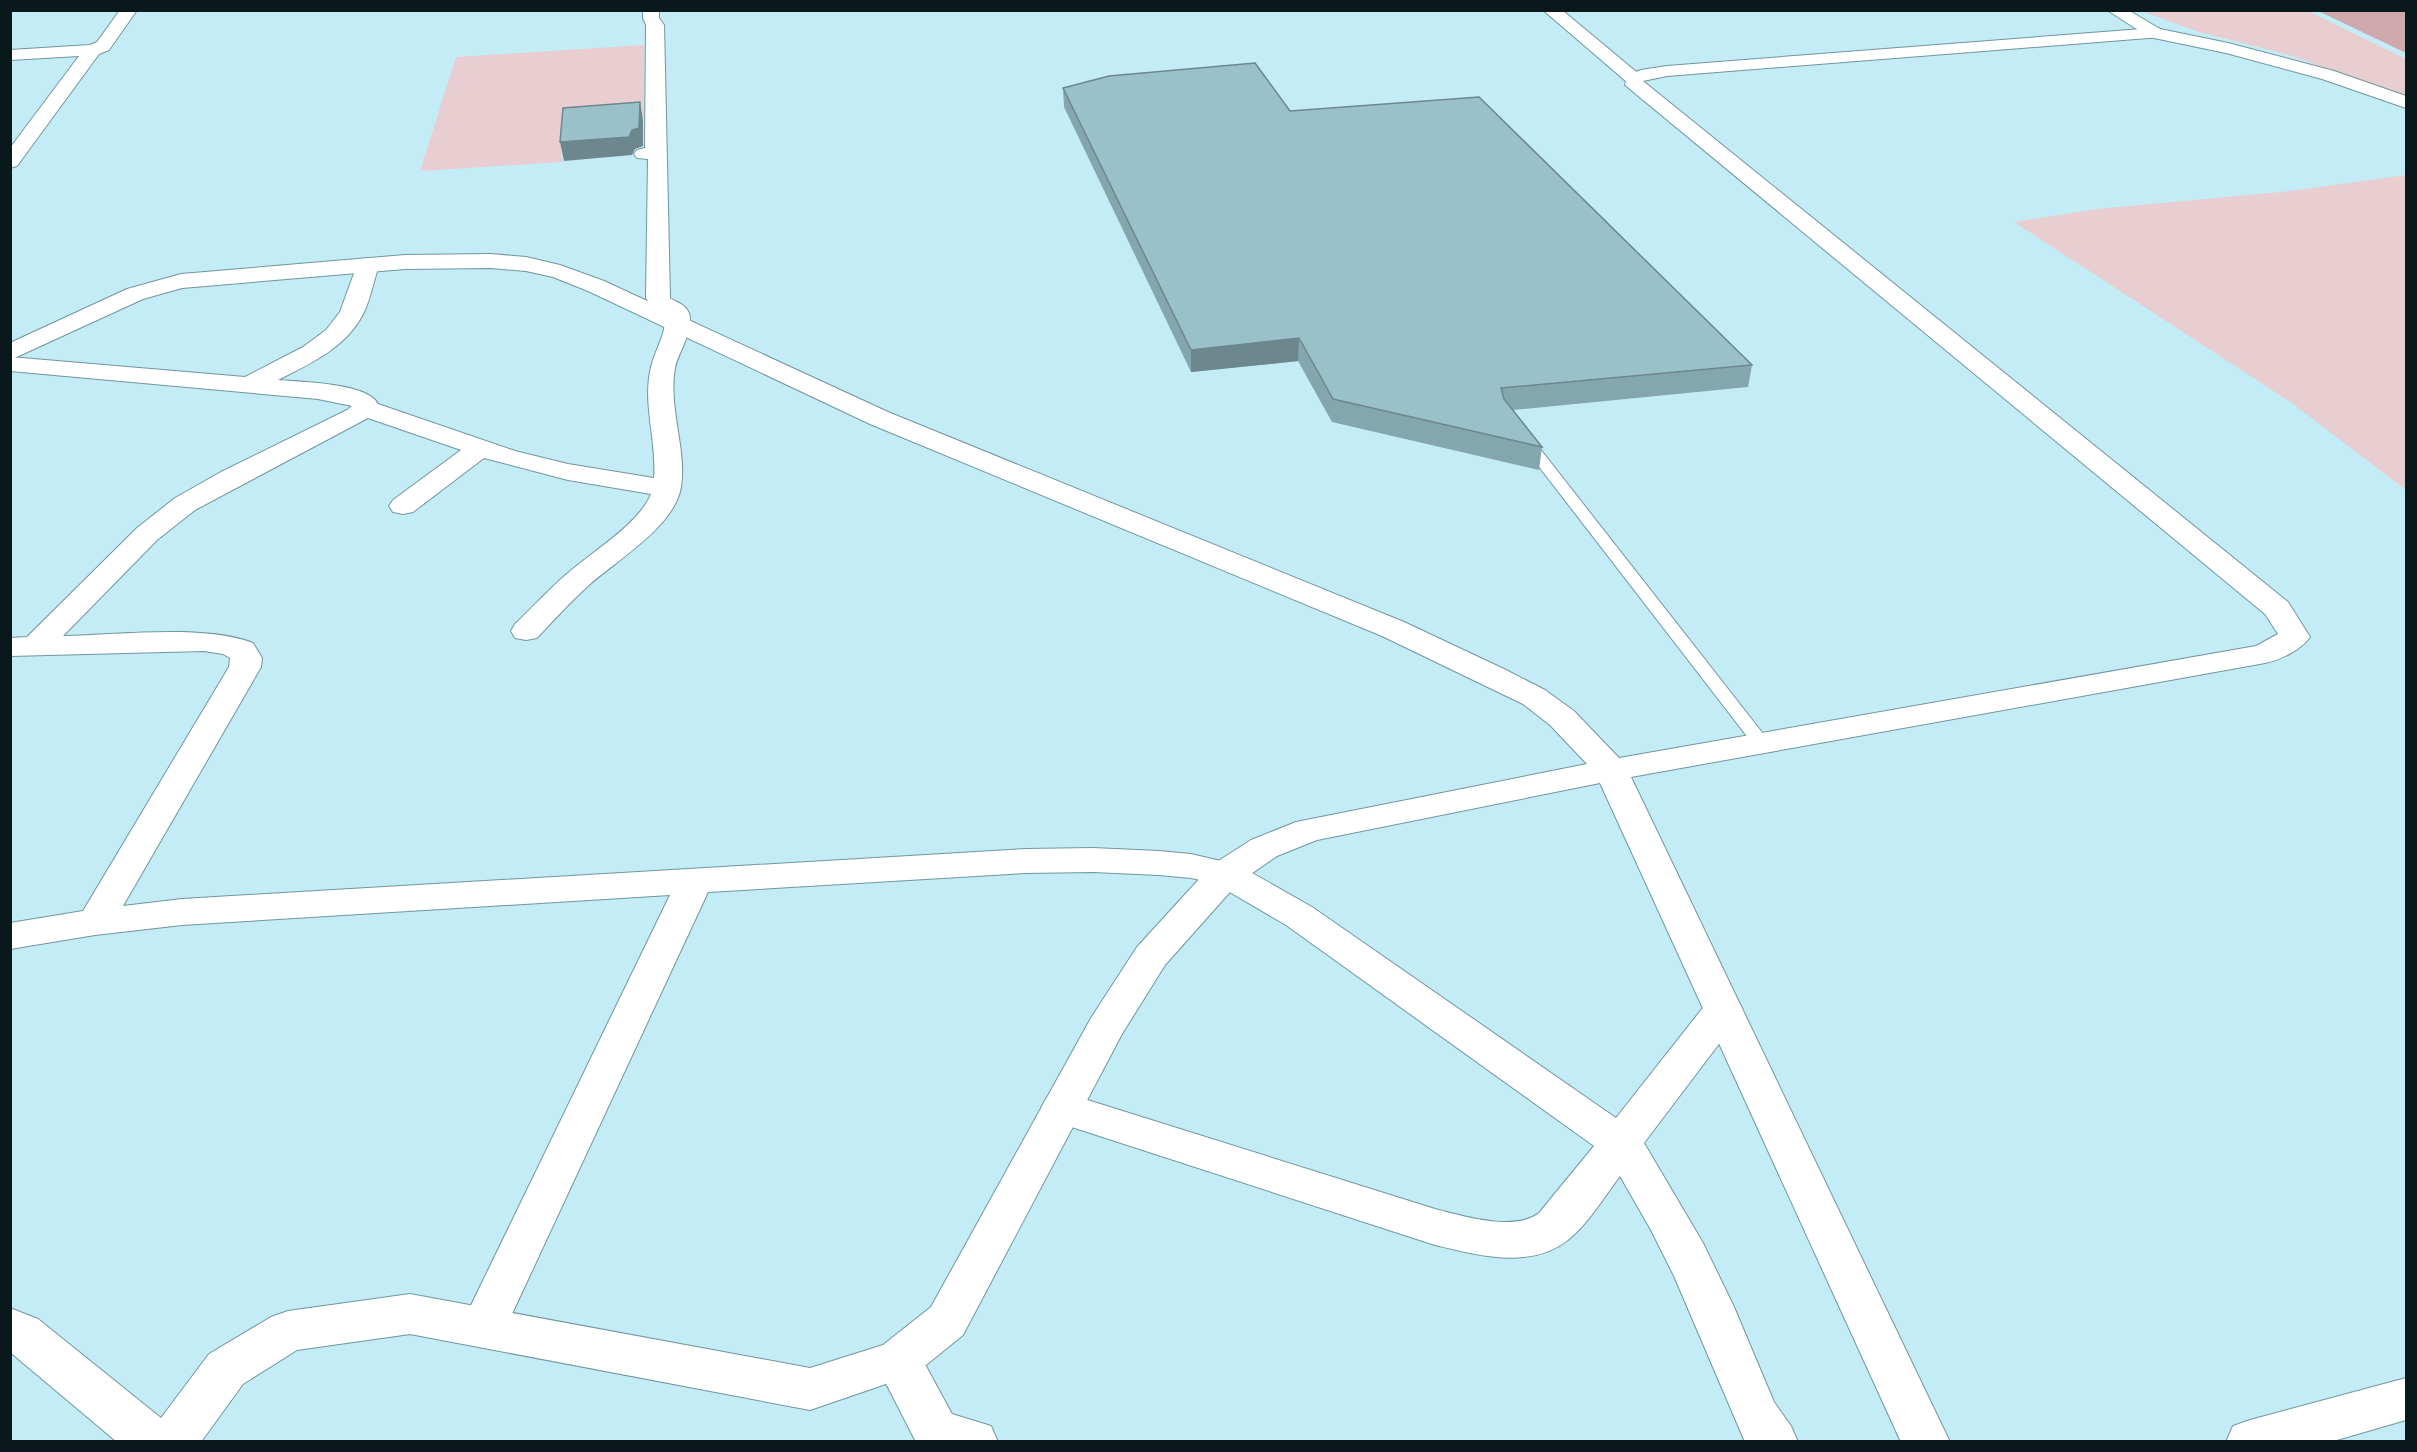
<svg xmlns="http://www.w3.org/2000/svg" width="2417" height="1452" viewBox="0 0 2417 1452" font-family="Figtree,sans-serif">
<rect width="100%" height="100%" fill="#c4ecf6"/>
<g fill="#e8ced1">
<polygon points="2141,11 2308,11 2406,59 2406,97 2289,55 2199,32"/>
<polygon points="644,45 644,117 564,123 561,148 562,162 420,171 456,57"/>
<polygon points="2406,175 2406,490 2292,403 2014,222 2097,209 2290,191"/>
</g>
<polygon fill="#cea9ad" points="2318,11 2406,11 2406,53"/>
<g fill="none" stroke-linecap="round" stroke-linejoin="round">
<defs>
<polygon id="lane" points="1525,435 1530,436 1768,740 1771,744 1768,748 1756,748 1520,442 1518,439 1520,436"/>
<g id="street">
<polygon points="120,10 137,10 109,50 99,54 17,166 10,168 10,148 79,56 10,60 10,50 90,45 97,42"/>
<path d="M643 10H659V18L664 25 670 298C674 301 681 303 685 307 700 322 678 352 675 368 668 409 687 449 681 487 675 526 617 560 589 585 570 602 554 620 537 638L526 640 515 638 511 631 515 624C533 607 549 589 568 573 593 551 639 524 651 494L568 480 484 458 413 512 403 514 393 512 389 506 393 500 461 450 368 418 195 510 157 540 63 636C118 635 203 624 253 643L262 658 261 667 123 906 182 899 1026 849 1093 848 1159 851 1191 854 1238 865 1312 907 1616 1118 1709 1000 1723 996 1737 1000 1743 1010 1737 1020 1644 1143 1703 1243 1734 1307 1774 1402 1791 1426 1798 1442H1745L1674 1276 1651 1230 1620 1176C1604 1197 1589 1223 1568 1240 1530 1270 1477 1255 1435 1245L1047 1119 1041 1108 1047 1097 1062 1092 1435 1209C1463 1216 1514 1232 1539 1213L1594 1146 1286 925 1214 883 1191 878 1159 875 1093 872 1026 873 708 892 499 1342 483 1348 467 1342 460 1328 670 895 182 925 95 935 10 949V923L83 911 229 667 230 658 223 654 204 651 10 656V638L27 637 137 528 175 498 221 472 347 410 352 406 318 399 10 371V357L245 377 303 347 326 330 340 312 357 265 360 260 368 258 376 260 379 265C374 280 371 296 365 310 349 346 312 363 278 380 301 382 368 383 378 404L515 451 568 464 654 478C657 441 642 404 651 367 655 349 667 334 665 314L652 308 646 298 648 159 637 158 634 154 637 150 645 148 646 25 643 18Z"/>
<polygon points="1543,10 1562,10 1640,75 1643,79 1640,83 1628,83"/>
<polygon points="2107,10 2128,10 2160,29 2228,43 2334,71 2406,96 2406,108 2322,79 2226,53 2149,37"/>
<polygon points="898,1340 915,1346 952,1414 991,1426 998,1442 916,1442 874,1360 881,1346"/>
<polygon points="2406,1378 2406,1420 2330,1442 2226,1442 2233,1426 2250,1420"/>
</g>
<path id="secondary" d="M2155 28 2161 29 2164 33 2161 37 1667 76 1643 81 2288 602 2310 637C2301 650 2280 660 2265 663L1631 777 1950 1442H1901L1600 783 1317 840 1277 856 1238 883 1165 965 1122 1034 963 1335 915 1374 810 1410 410 1334 297 1350 243 1384 201 1442H117L10 1352V1308L38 1319 161 1418 209 1354 271 1317 288 1311 410 1294 810 1368 883 1345 931 1307 1091 1018 1137 947 1212 865 1251 840 1296 822 1587 764 1550 725 1523 704 1382 636 870 424 588 291 553 277 526 271 491 268 405 269 182 288 143 299 10 360V343L127 289 181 274 405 255 491 254 526 257 560 265 604 281 888 412 1404 622 1504 669 1545 690 1574 711 1619 758 2256 646 2278 634 2265 614 1625 85 1628 75 1641 70 1667 66Z"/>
</defs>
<use href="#lane" stroke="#70969f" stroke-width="2"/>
<use href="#street" stroke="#70969f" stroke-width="2"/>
<use href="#secondary" stroke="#70969f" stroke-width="2"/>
<use href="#lane" fill="#fff" fill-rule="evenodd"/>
<use href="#street" fill="#fff" fill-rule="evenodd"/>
<use href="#secondary" fill="#fff" fill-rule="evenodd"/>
</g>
<polygon fill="#84a6ae" points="1063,88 1290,111 1752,365 1748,387 1513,410 1542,447 1539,470 1332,422 1298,361 1191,372 1064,107"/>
<g fill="#6c878d">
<polygon points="640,102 643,120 643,146 635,149 632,155 564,161 560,142"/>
<polygon points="1299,338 1298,361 1191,372 1191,350"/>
</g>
<g fill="#9ac1ca" stroke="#6c878d" stroke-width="1.5">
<polygon points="1255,63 1290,111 1479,97 1752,365 1501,388 1504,399 1542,447 1333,399 1299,338 1191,350 1063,88 1109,76"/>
<polygon points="640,102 639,128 632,130 629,137 560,142 563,108"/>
</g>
<rect width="2417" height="1452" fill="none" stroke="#09181b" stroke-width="24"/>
</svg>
